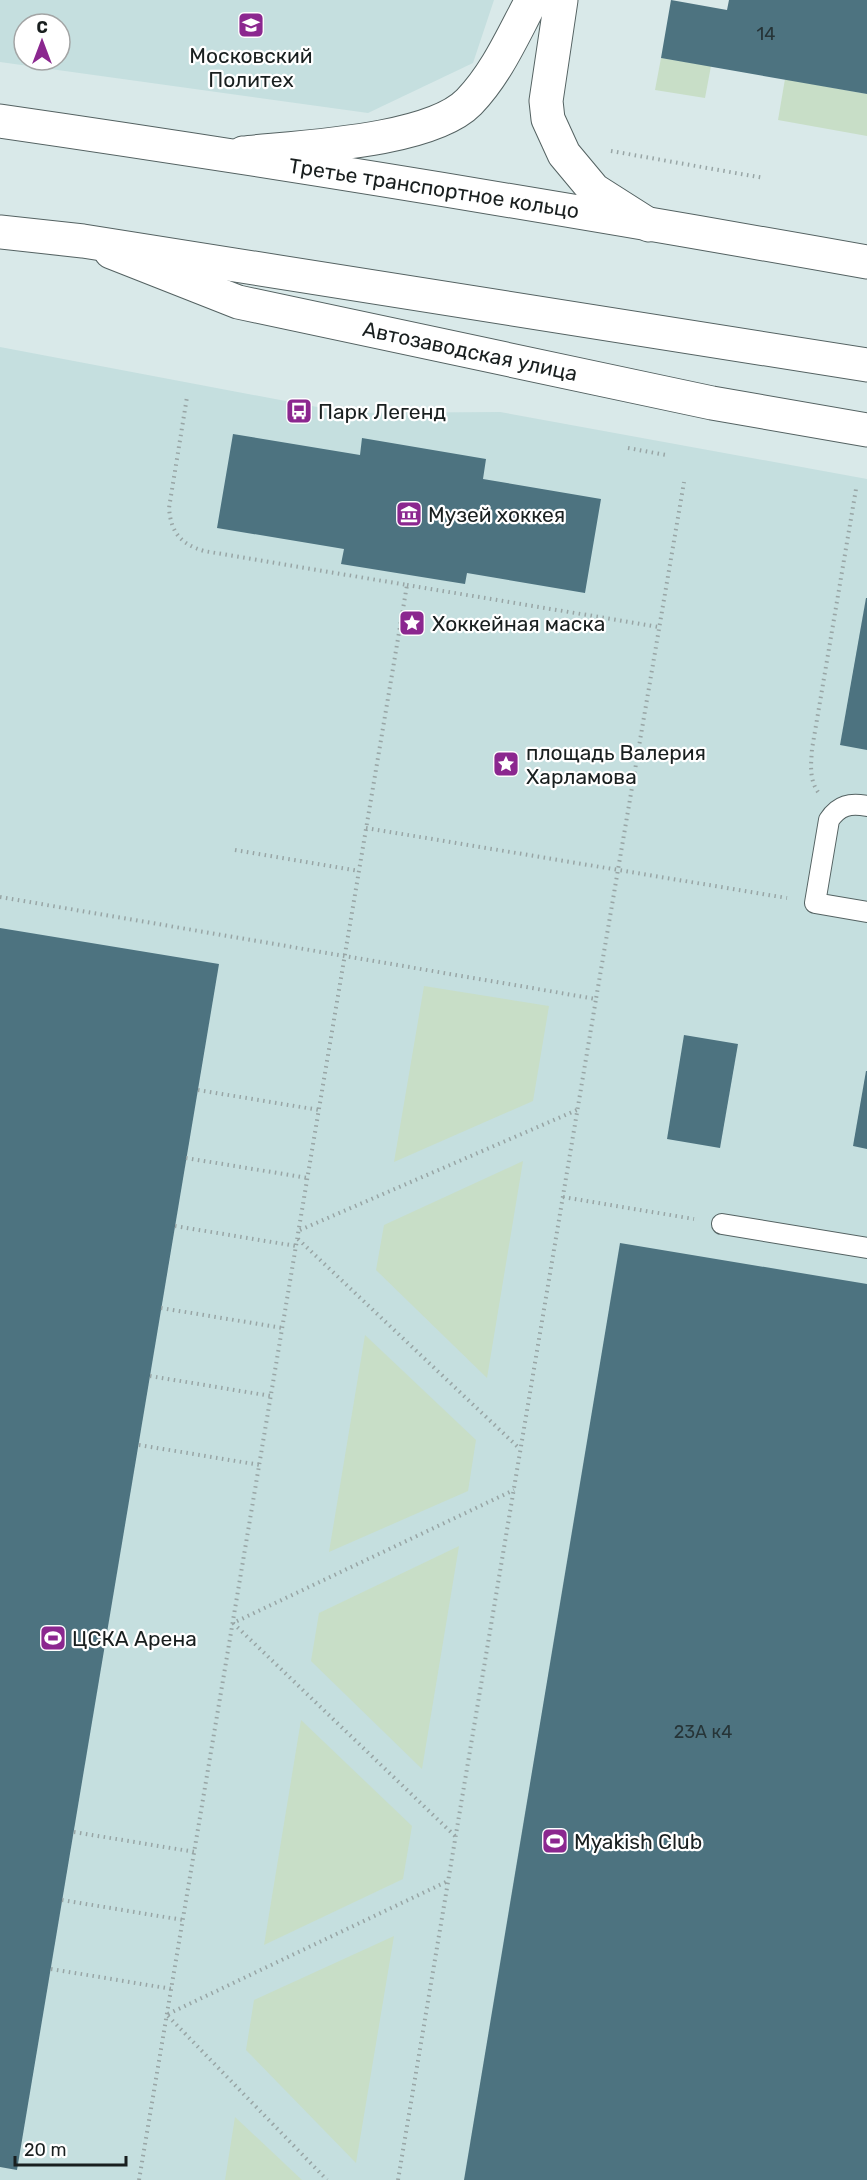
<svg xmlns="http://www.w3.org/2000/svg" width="867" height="2180" viewBox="0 0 867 2180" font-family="Rubik,sans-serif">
<rect width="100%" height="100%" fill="#d9e9e9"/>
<g fill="#c5dfdf" fill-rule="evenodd">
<path d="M0 0H494L473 63 368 113 0 62ZM24 24H60V60H24Z"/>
<polygon points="0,347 349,413 500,412 867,479 867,2180 0,2180"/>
</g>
<g fill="#c8dec7">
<polygon points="661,58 711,66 705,98 655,90"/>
<polygon points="785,79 867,94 867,136 778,120"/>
<polygon points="424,986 549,1006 533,1101 394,1162"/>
<polygon points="523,1161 487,1378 376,1270 384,1225"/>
<polygon points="365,1335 476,1440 468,1491 329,1552"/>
<polygon points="459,1546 422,1769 311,1661 319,1613"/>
<polygon points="301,1720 412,1826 403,1879 264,1945"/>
<polygon points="394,1936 356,2163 246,2050 254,2000"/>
<polygon points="235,2117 302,2180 225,2180"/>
</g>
<g fill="#4d7380">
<polygon points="671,0 727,10 729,0 867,0 867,94 661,58"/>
<polygon points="233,434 360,455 362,438 486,459 483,479 601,499 585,593 467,573 465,584 341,564 344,549 217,528"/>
<polygon points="866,598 867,598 867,750 840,745"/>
<polygon points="0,928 219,964 17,2170 0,2167"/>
<polygon points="684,1035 738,1044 720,1148 667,1139"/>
<polygon points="866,1071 867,1071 867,1149 853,1146"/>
<polygon points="620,1243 867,1284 867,2180 464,2180"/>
</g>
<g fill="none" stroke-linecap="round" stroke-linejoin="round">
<defs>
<g id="service">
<path d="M867 806C850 803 839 805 829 820L815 903 867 912"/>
<polyline points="722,1224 867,1248"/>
</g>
<g id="tertiary">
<polyline points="561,0 546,101 548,119 564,154 594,190 649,225"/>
<path d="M243 153C299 147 430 142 469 102 497 73 513 35 532 0"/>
</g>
<polyline id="secondary" points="111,252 238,302 712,403 867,430"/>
<g id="primary">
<path d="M0 121C290 163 579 211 867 262"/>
<polyline points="0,232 83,241 867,365"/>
</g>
</defs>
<use href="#service" stroke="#546262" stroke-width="22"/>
<use href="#tertiary" stroke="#546262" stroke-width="35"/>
<use href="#secondary" stroke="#546262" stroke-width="35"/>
<use href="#primary" stroke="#546262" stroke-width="35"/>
<g stroke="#98a5a5" stroke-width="4" stroke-dasharray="1.5 4.5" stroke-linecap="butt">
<polyline points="611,151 764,178"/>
<polyline points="628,448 666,455"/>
<polyline points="407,585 659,627"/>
<path d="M818 792C809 779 811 764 812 749L856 489"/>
<polyline points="366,828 787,898"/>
<polyline points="235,850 359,871"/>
<polyline points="0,897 596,999 684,482"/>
<polyline points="198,1090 319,1110"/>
<polyline points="186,1158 308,1178"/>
<polyline points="563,1197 694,1219"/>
<polyline points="175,1226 296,1246"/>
<polyline points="300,1230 577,1110"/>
<polyline points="298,1239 520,1449"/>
<polyline points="161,1308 283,1328"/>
<polyline points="150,1376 271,1396"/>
<polyline points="139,1445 260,1465"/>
<polyline points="74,1832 195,1852"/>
<polyline points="455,1836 233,1623 514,1490"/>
<polyline points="62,1900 183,1920"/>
<polyline points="51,1969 172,1989"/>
<polyline points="168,2014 448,1881"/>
<polyline points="168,2016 327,2180"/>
<path d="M139 2180 407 585 204 551C181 544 171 533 169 508L187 397"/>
<polyline points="398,2180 596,999"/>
</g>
<use href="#service" stroke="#fff" stroke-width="20"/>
<use href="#tertiary" stroke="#fff" stroke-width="33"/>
<use href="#secondary" stroke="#fff" stroke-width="33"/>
<use href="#primary" stroke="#fff" stroke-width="33"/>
</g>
<defs>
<symbol id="university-square" viewBox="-11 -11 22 22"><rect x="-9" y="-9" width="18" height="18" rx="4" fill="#8b278f" stroke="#fff"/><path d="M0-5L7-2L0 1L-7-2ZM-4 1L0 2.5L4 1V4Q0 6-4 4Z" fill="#fff"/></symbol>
<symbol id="bus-square" viewBox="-11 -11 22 22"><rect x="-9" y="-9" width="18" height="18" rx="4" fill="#8b278f" stroke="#fff"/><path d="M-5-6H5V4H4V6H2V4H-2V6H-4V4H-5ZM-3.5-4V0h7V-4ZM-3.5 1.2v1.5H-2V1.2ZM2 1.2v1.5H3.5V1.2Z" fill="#fff"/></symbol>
<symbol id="museum-square" viewBox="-11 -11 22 22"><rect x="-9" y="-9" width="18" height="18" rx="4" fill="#8b278f" stroke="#fff"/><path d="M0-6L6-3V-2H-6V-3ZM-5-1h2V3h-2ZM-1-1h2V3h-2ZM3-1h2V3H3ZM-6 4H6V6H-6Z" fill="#fff"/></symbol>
<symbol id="sight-square" viewBox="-11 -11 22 22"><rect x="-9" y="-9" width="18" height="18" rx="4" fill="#8b278f" stroke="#fff"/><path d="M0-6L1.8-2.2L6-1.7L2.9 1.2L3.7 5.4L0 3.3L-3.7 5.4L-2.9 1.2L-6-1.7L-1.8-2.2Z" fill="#fff"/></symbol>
<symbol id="stadium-square" viewBox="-11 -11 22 22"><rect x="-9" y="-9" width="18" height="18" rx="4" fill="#8b278f" stroke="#fff"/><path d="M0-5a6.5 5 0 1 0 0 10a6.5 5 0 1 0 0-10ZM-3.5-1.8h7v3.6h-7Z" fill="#fff"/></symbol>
</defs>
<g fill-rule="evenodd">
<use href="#university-square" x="236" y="10" width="30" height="30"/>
<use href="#bus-square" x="284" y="396" width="30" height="30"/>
<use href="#museum-square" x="394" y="499" width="30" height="30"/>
<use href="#sight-square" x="397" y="608" width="30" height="30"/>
<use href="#sight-square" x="491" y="749" width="30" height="30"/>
<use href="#stadium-square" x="38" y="1623" width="30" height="30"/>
<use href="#stadium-square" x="540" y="1826" width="30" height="30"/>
</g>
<g text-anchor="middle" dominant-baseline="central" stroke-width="4.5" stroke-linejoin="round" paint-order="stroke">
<g font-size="18" fill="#263437">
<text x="766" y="34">14</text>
<text x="703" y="1732">23А к4</text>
</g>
<g font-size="21" fill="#191f1f" stroke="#fff" text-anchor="start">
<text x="251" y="55" text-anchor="middle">Московский<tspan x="251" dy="24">Политех</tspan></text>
<text x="318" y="411">Парк Легенд</text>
<text x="428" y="514">Музей хоккея</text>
<text x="432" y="623">Хоккейная маска</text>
<text x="526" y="752">площадь Валерия<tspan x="526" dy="24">Харламова</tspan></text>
<text x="72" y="1638">ЦСКА Арена</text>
<text x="574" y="1841">Myakish Club</text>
</g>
<g font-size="21" fill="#191f1f" stroke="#fff">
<text transform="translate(434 188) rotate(9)">Третье транспортное кольцо</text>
<text transform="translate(470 351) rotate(12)">Автозаводская улица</text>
</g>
</g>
<g transform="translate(42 42)"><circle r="28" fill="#ffffff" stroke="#a3a5a5" stroke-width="1.5"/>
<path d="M0-4.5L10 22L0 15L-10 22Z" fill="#8b278f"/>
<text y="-9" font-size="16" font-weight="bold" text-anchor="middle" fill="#191f1f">С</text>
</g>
<path d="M15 2156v9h111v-9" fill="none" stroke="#191f1f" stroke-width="3"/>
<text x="24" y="2156" font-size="18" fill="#191f1f" stroke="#ffffff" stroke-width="4.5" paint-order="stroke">20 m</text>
</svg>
